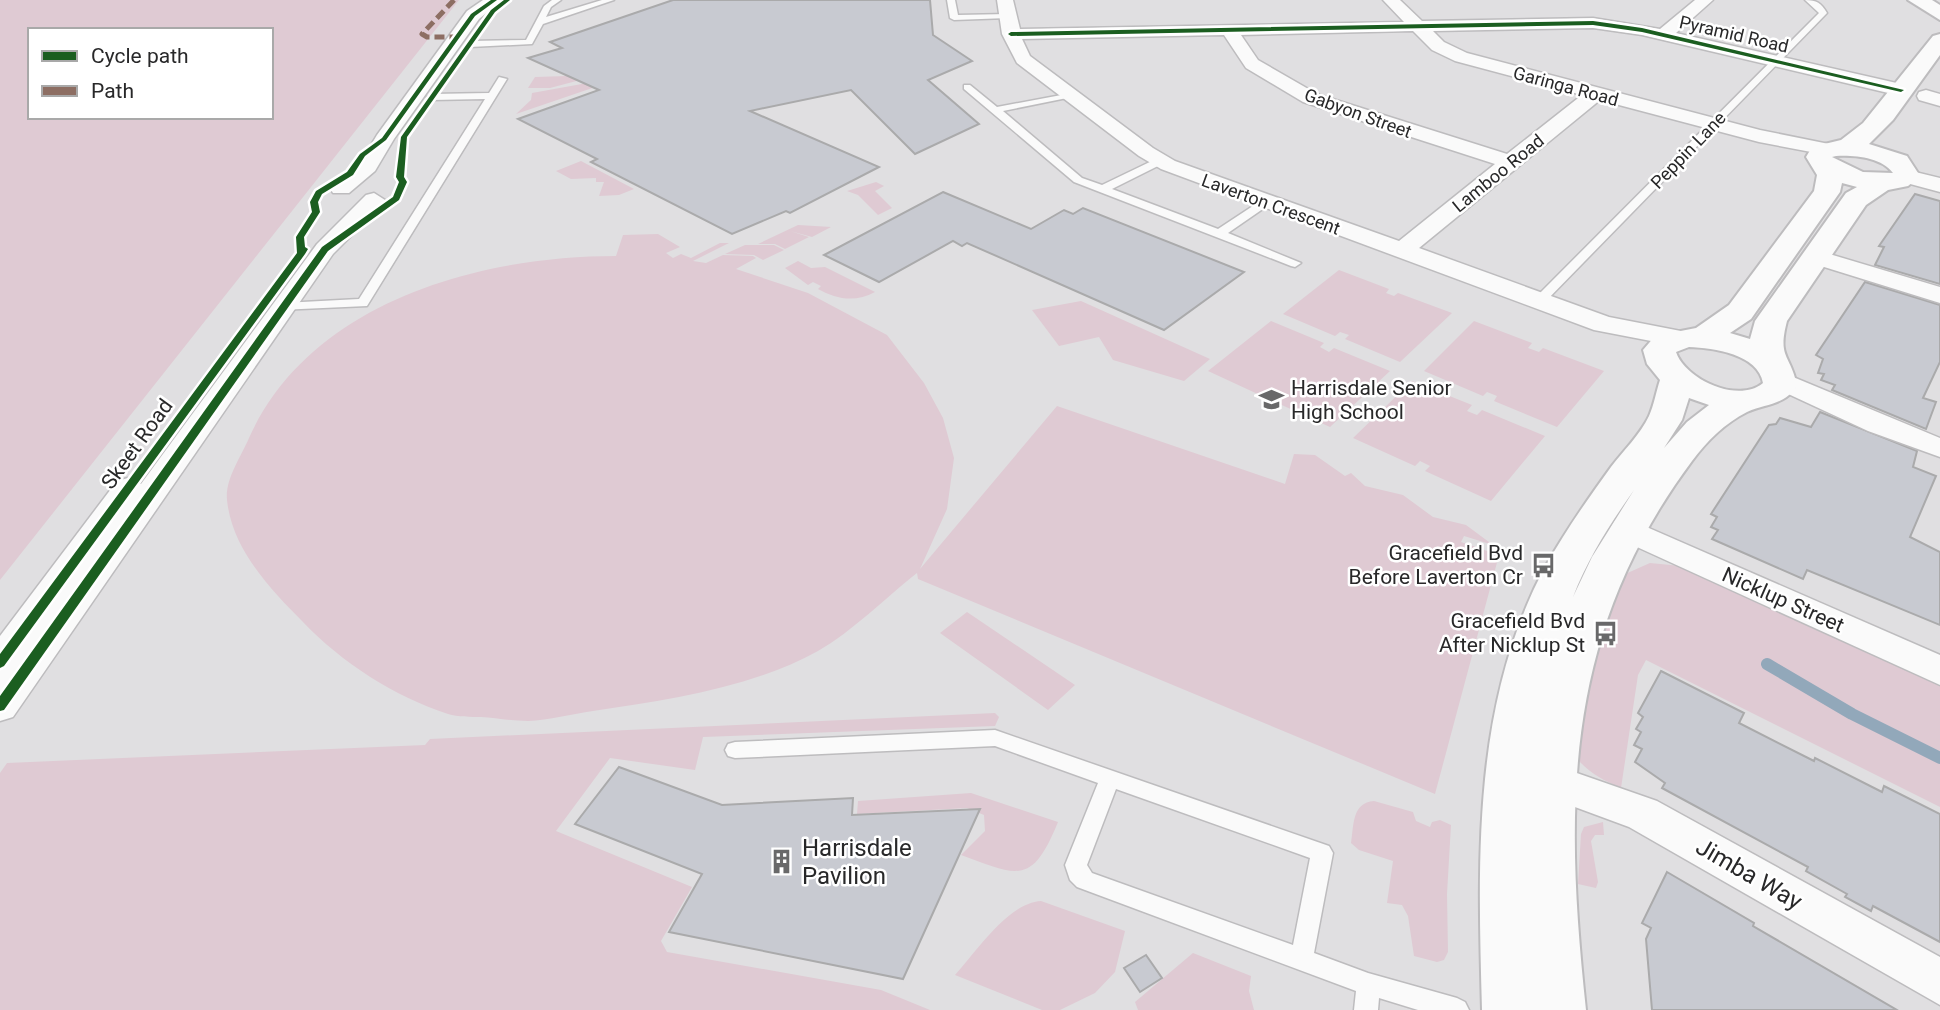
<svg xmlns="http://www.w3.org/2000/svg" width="1940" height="1010" viewBox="0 0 1940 1010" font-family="Roboto,sans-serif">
<rect width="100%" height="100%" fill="#e0dfe1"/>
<g fill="#dfcad3" fill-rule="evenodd">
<path d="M0 0H459L0 580ZM30 30H271V117H30Z"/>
<polygon points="599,75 550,88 528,88 535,77"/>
<polygon points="604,80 610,82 516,114 531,100 532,93"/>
<polygon points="581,161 634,189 619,195 599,196 604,182 596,182 596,178 571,179 556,171"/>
<polygon points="876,182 884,186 875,191 892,208 878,215 858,195 847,191"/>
<polygon points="798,225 831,227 812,237 790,231 809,237 785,249 775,244 758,244"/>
<path d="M658 234 680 247 666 253 673 258 681 254 691 258 720 243H729L693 261 706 263 723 255 753 256 756 258 736 269 808 293 887 335 924 383 943 418 954 458 947 509 920 569 1057 406 1285 484 1294 454 1315 455 1345 476 1351 473 1365 486 1403 495 1433 517 1466 525 1493 545 1464 536 1461 542 1499 555 1435 794 918 579 917 573C885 598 853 631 818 651 751 688 668 700 593 711 572 714 549 720 528 721 512 721 496 718 481 717 471 717 458 717 448 714 395 697 341 662 303 622 270 589 232 549 227 500 225 479 241 457 249 438 310 302 479 256 616 256L623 235Z"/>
<polygon points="745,245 774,245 784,250 763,260 754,255 725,254"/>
<path d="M798 261 811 268 825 267 875 292C855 303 836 299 818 289L821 286 813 282 808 285 785 268Z"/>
<polygon points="1339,270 1389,289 1386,293 1394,296 1398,293 1452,313 1400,362 1345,339 1349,335 1340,332 1335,336 1283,314"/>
<polygon points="1081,301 1210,359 1184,381 1113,360 1099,337 1059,346 1032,310"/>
<polygon points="1271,321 1324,343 1320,347 1329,352 1334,348 1390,371 1330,427 1273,401 1278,396 1267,391 1262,396 1208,371"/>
<polygon points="1474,321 1532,343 1528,348 1539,352 1543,348 1604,371 1557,427 1494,401 1497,396 1487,392 1483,396 1424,371"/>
<polygon points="1412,381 1472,405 1467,411 1477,415 1482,410 1545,436 1491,501 1425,471 1430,466 1420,461 1415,466 1353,438"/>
<path d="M1650 563 1681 566 1940 681V807L1646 660 1638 675 1621 788C1603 780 1591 774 1577 759L1582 678 1623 575Z"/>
<polygon points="967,612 1075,685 1048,710 940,633"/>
<polygon points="995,713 999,717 995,726 703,737 695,770 610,758 556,831 692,887 661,941 667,952 881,990 930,1010 0,1010 0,773 7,763 425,745 430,739"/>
<path d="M971 793 1058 822C1032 886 1018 876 961 855L985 831 984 815 967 808 857 814 858 801Z"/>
<path d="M1374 801 1413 812 1416 821 1430 827 1432 822 1440 820 1451 825 1447 894 1448 952 1444 960 1437 962 1414 956 1408 916 1402 905 1387 903 1393 861 1359 850 1351 843C1354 824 1352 803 1374 801Z"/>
<polygon points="1603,822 1604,835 1595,835 1591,841 1598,882 1596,888 1578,884 1581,834 1584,827"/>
<path d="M1041 901 1125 931 1115 972 1095 993 1060 1010H1042L955 975C976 952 1008 903 1041 901Z"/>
<polygon points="1193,953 1251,976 1249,991 1254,1010 1138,1010 1135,1002"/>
</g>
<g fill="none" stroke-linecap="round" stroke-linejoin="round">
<polyline stroke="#92a8ba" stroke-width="12" points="1767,664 1852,714 1940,758"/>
</g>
<g fill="#c8cad1" stroke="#aaaaab" stroke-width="2">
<polygon points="673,0 930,0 933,35 972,61 928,80 979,124 915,154 851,90 750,111 879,167 790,213 786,211 732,234 591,162 597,159 518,119 599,90 528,58 562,48 550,42"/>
<polygon points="943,192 1031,229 1064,210 1073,214 1083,208 1244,272 1164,330 967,243 962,246 953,241 879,282 824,255"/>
<polygon points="1915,194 1940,201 1940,284 1875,265 1884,247 1879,246"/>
<polygon points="1865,282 1940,305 1940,362 1923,398 1936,402 1926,429 1832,390 1835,385 1821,380 1824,374 1818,373 1823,359 1816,355"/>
<polygon points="1820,412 1917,451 1913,467 1936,476 1910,537 1940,552 1940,625 1807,570 1803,579 1712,539 1718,530 1711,527 1717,517 1711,514 1769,425 1776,424 1780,418 1811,427"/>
<polygon points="1661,671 1744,713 1739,723 1814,761 1815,758 1882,792 1884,786 1940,814 1940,942 1873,906 1871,911 1845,897 1847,894 1806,871 1808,867 1662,788 1665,783 1635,762 1642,749 1634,745 1641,732 1636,729 1643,717 1638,713"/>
<polygon points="619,767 722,805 853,798 852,815 980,809 903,979 669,932 702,874 575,824"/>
<polygon points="1667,872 1754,923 1753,926 1897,1010 1652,1010 1646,939 1651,928 1642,923"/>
<polygon points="1146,955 1162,978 1140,992 1124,968"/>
</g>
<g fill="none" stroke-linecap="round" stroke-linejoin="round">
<defs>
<g id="service">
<polygon points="552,0 561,0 551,7 546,17 602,0 614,0 543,24 532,44 470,47 466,44 470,41 526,40 544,6"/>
<polygon points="947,0 955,0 958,15 1008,14 1012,16 1008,18 954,20 950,18"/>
<path d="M1805 0C1817 0 1821 3 1827 13L1543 304H1535V298L1819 13Z"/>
<polygon points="499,77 507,79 367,306 279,310 279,304 283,303 359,299 485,99 432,100 427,97 432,94 489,93"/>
<polygon points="964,85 970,85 997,107 1072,93 1072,97 1003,111 1082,178 1102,185 1156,159 1164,159 1164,163 1112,189 1218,229 1262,200 1270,200 1270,204 1228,233 1301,263 1295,267 1291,266 1074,182 964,89"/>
<path d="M995 730 1329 846 1333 853 1314 953 1368 973 1457 998 1465 1002 1469 1010H1418L1379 998 1378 1010H1354L1356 991 1077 887 1070 880 1065 865 1098 783 995 746 735 758 728 756 725 750 728 744 735 742ZM1116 789 1310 858 1293 945 1092 873 1087 865Z"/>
</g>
<g id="minor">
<polygon points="483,0 502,0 479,19 394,139 375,171 349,193 333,193 330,188 360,163 377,135 467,11"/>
<path d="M997 0H1013L1020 29 1404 22 1383 0H1400L1422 21 1593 18 1660 29 1695 0H1713L1676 33 1901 84 1910 90 1901 96 1642 35 1593 28 1433 31 1444 42 1467 53 1760 130 1834 145 1837 149 1827 155 1759 142 1600 100 1419 248 1609 317 1686 332 1690 338 1686 344 1677 346 1594 330 1161 169 1139 156 1017 63 1002 34ZM1413 31 1432 50 1455 61 1582 95 1507 154 1317 94 1258 60 1241 35ZM1224 35 1246 68 1303 102 1495 164 1399 241 1175 161 1153 148 1030 56 1022 39Z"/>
<polygon points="1926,90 1940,94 1940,106 1919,100 1917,96 1919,92"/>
<polygon points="1907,170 1940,178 1940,192 1899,181 1896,176 1899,171"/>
<polygon points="374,193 385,200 382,205 333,254 13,717 0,721 0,636 117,481 128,478 141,484 317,244 366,195"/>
<polygon points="1816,250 1940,287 1940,303 1808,262 1804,257 1808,252"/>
<polygon points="1781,372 1940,438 1940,457 1868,431 1771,386 1767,380 1771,374"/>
<polygon points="1626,518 1940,655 1940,685 1615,537 1610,529 1615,521"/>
<polygon points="1551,764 1657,801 1940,957 1940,1005 1629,827 1537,793 1531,781 1537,769"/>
</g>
<g id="tertiary">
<polygon points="1908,0 1932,0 1940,5 1940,20"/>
<path d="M1940 34V55L1893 120 1869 144 1907 156 1920 176 1908 186 1888 190 1866 205 1787 321C1777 359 1791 354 1797 386 1783 406 1767 403 1747 412 1725 423 1706 442 1692 461 1563 634 1564 805 1586 1010H1482C1478 861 1472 705 1544 569 1564 533 1587 500 1611 467 1623 451 1640 435 1649 416 1654 405 1656 392 1660 380L1647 364 1643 350 1655 336 1696 328 1729 305 1814 191 1817 175 1806 157 1812 147 1841 140 1863 123 1933 36ZM1836 156C1854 155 1881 157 1893 173L1863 172 1832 157ZM1842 183 1857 187 1846 193 1755 321 1750 339 1730 333 1751 319 1840 192ZM1689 347C1714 348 1758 354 1763 383 1738 404 1685 379 1676 352ZM1689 398 1709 405 1687 422 1664 448 1682 420ZM1634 490 1592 557 1573 597C1588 558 1610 524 1634 490Z"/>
</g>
</defs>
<use href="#service" stroke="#bdbcbe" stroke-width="3"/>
<use href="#minor" stroke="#bdbcbe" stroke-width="3"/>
<use href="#tertiary" stroke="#bdbcbe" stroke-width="4"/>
<use href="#service" fill="#fafafa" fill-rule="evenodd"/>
<use href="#minor" fill="#fafafa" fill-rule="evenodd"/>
<use href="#tertiary" fill="#fafafa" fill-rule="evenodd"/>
<polyline stroke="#8d6e63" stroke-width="5" stroke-dasharray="10 5" stroke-linecap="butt" points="454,0 422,34 427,37 458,37"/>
<defs>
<g id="cycleway">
<polygon points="491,0 497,0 475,16 386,140 365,156 353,175 322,194 318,202 320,212 304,237 305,247 308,249 305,254 4,666 0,668 0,654 297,253 296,237 312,212 310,202 316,191 347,172 360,154 382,138 471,14"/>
<polygon points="504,0 510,0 495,12 407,137 404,177 407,182 399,200 328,251 4,710 0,711 0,696 322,247 393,197 399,182 396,177 401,137 491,10"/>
<polygon points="1593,21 1642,28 1904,90 1901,92 1642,32 1593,25 1011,36 1008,34 1011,32"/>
</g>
</defs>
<use href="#cycleway" stroke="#fff" stroke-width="5"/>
<use href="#cycleway" fill="#1b5e20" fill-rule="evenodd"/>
</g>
<defs>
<symbol id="school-bare" viewBox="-9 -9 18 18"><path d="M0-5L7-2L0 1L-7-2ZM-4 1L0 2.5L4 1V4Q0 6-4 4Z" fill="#686869" stroke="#fff" stroke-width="2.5" paint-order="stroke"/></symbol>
<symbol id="bus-bare" viewBox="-9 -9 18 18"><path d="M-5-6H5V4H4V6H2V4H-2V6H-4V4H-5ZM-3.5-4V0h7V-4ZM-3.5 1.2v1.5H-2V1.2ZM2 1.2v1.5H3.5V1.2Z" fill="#686869" stroke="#fff" stroke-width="2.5" paint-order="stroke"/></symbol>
<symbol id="building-bare" viewBox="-9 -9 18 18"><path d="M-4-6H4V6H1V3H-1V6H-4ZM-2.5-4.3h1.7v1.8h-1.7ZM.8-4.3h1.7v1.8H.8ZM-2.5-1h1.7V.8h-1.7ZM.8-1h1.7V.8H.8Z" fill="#686869" stroke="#fff" stroke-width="2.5" paint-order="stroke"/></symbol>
</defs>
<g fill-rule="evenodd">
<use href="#school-bare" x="1254" y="382" width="35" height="35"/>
<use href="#bus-bare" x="1526" y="548" width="35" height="35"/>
<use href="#bus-bare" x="1588" y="616" width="35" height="35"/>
<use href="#building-bare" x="764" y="844" width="35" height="35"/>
</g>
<g text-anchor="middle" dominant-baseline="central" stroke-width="5" stroke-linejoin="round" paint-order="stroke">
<g font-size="18" fill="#282829" stroke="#fff">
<text transform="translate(1734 34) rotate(13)">Pyramid Road</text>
<text transform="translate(1566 86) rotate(15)">Garinga Road</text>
<text transform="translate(1358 113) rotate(20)">Gabyon Street</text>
<text transform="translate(1688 150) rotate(-46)">Peppin Lane</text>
<text transform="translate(1498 173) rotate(-39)">Lamboo Road</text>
<text transform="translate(1271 204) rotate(20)">Laverton Crescent</text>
</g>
<g font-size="21" fill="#282829" stroke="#fff" text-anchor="end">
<text x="1291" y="388" text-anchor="start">Harrisdale Senior<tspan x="1291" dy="24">High School</tspan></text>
<text x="1523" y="553">Gracefield Bvd<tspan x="1523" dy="24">Before Laverton Cr</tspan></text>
<text x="1585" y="621">Gracefield Bvd<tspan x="1585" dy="24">After Nicklup St</tspan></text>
</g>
<g font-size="21" fill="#282829" stroke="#fff">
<text transform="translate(137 444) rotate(-54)">Skeet Road</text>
<text transform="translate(1783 600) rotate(24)">Nicklup Street</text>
</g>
<g font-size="24" fill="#282829" stroke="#fff" text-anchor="start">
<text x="802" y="848">Harrisdale<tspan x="802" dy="28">Pavilion</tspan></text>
</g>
<g font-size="24" fill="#282829" stroke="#fff">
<text transform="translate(1749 874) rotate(30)">Jimba Way</text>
</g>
</g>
<rect x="28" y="28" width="245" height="91" fill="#ffffff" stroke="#a9a9a9" stroke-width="2"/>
<rect x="42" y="51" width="35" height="10" fill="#1b5e20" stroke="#a9a9a9" stroke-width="2"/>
<text x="91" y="63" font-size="21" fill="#282829">Cycle path</text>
<rect x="42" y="86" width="35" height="10" fill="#8d6e63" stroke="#a9a9a9" stroke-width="2"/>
<text x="91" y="98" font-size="21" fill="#282829">Path</text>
</svg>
